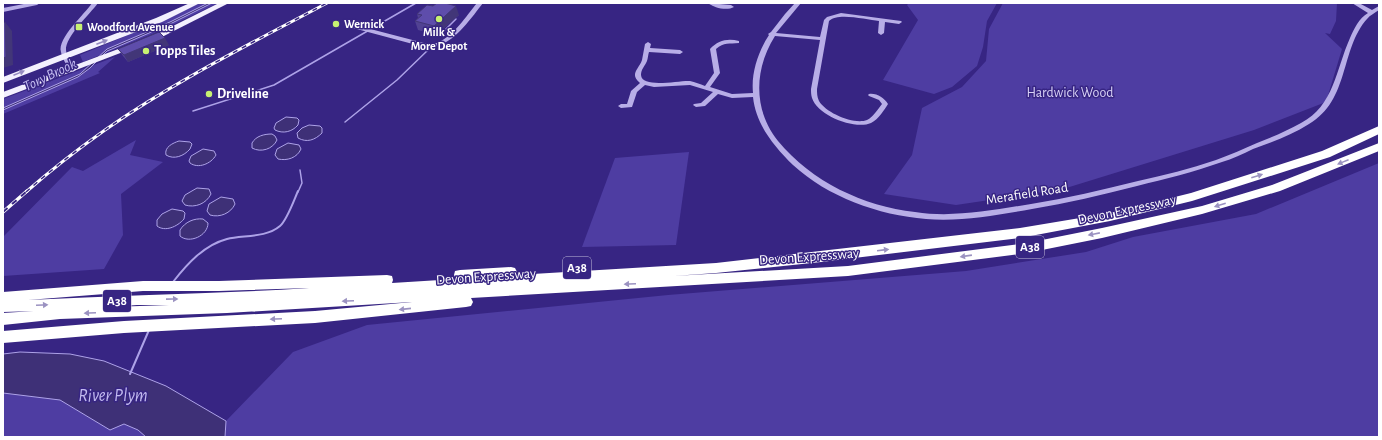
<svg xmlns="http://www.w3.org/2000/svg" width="1382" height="440" viewBox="0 0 1382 440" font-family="'Alegreya Sans',sans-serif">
<rect width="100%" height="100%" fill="#372583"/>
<g fill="#4e3da2">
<polygon points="200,3 218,3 162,30 83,62 80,55 157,23"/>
<polygon points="909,3 997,3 987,21 983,47 977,66 952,87 934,94 883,80 918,20 907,5"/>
<polygon points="1003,3 1337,3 1336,21 1330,34 1325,33 1342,49 1326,102 1254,130 1063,189 956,205 884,194 912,155 922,108 962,87 986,61 989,29"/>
<polygon points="115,57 98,72 100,73 3,114 3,99"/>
<polygon points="136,140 130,155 163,162 121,194 123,235 104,269 3,276 3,237 72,167 83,171"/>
<polygon points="689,152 676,245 582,247 615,158"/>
<polygon points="1379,163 1379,437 225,437 226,421 293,352 367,325 668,295 966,271 1086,252 1133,237 1256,214"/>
<polygon points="30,380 160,437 3,437 3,383"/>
</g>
<g fill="#3e3077" stroke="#ada2e8">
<polygon points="208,3 212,3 170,24 112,49 107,51 90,68 78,77 3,110 3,108 80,74 107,49 170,22"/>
<path d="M286 117 297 118 299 120 298 125C292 132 283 134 275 130L274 128 276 123Z"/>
<path d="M309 125 320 126 322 128V133C315 140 307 143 298 138L297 133 302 128Z"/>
<path d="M272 134 275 136 277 140C273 149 261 153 252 148V143C256 136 264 134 272 134Z"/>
<path d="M179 141 190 142 192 144 190 149C184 156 174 160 166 155 164 147 173 143 179 141Z"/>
<path d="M288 143 299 145 301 149C297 158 287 161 278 159L275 155 277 149Z"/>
<path d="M203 149 214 151 216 155C211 164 198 169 190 163L189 161 191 156Z"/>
<path d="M197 188 209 189 211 194C206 204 195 208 185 205L182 201 185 195Z"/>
<path d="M221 197 233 199 235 204C231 213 220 218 210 215L207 211 209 204Z"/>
<path d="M172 209 183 211 185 213 184 219C177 227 165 232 157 226V220L162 214Z"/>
<path d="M203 219 208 223C208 236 189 244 180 236V230C185 222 194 218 203 219Z"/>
<polygon points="20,352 70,354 104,361 166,386 226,421 225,437 146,437 138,430 124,424 110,430 60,400 3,393 3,354"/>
</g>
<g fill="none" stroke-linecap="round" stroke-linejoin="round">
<g stroke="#ada2e8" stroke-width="1.5">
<polyline points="443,32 456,19"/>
<polyline points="193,111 274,85 416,3"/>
<polyline points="345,122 397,80 428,50"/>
<polyline points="298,192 302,183 300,170"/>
</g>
<g stroke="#ada2e8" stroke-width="2">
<path d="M173 282C187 264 204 245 227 239 243 235 266 238 280 226 287 220 294 200 298 191"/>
<polyline points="130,374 149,330"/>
</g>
<g fill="#b8aee7" fill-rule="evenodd">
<polygon points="29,3 40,3 37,5 3,12 3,8"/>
<path d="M92 3H98C90 14 65 37 66 50 66 57 73 64 76 70L73 72 71 71C67 65 62 59 61 52 57 38 85 14 92 3Z"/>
<path d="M477 3H483C472 17 457 39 440 45 435 47 429 47 424 47L353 28 352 27 355 25 424 43C428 43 433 44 437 43 454 36 466 16 477 3Z"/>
<path d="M708 3 731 5 734 7C727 11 714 8 708 3Z"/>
<path d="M795 3H801L776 33 820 37 824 20 827 17 841 13 901 21 902 22 899 24 885 22 884 33 881 35 878 33 879 21C867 20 838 12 829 21L817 89C817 93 817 97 819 101 826 113 854 125 867 120 873 117 878 109 882 104L879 100 869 96 868 95 869 94C877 93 884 98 888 104 884 110 879 119 871 123 855 130 818 116 812 98 811 95 811 92 811 89L820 40 775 36C754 69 753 110 778 141 812 182 863 206 915 212 953 218 993 210 1031 204 1067 198 1102 190 1138 181 1164 175 1190 169 1216 160 1230 155 1243 149 1257 143 1272 137 1287 131 1301 123 1334 106 1336 69 1350 38 1354 29 1359 18 1368 13L1352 3H1359L1372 10 1379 6V10C1375 13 1370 15 1367 19 1340 49 1350 100 1309 124 1292 135 1272 142 1253 149 1243 154 1232 159 1222 162 1194 172 1165 179 1137 186 1102 195 1067 203 1032 209 997 215 961 222 926 219 878 215 828 197 793 165 774 146 756 125 753 97L732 98 718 94 705 106 696 107 693 105 694 104 701 103 713 92 690 85 654 87 645 85 637 92 632 107 621 108 618 106 621 104H627L631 91 640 83C629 74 639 69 642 60 643 55 644 49 645 44L648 42 651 44 650 48 680 50 683 52 680 54 649 52C648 55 648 58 647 61 645 66 641 69 641 75 642 89 680 80 690 81 695 82 700 84 705 86L714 73 710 49C718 40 728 38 739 41V43C729 44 724 42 716 49L720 73 710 87 732 94 753 93C751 73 758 52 769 35L768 34 771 32 785 14Z"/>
</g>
<g fill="#f3f0fe" fill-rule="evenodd">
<polygon points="190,3 200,3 162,22 3,83 3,77 156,18"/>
<polygon points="219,3 229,3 152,42 149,42 145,40"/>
<polygon points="129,45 135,45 136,47 3,98 3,92"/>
</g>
<path fill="#fff" fill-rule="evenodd" d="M1379 126V134L1330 157 1192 201 1110 221 1020 238 821 262 716 273 673 276 848 266 1027 243 1102 228 1202 206 1272 185 1379 143V151L1280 191 1202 214 1102 238 1027 253 848 276 471 298 473 302 471 306 466 307 315 323 124 333 3 343V331L124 321 315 311 412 302 227 313 60 319 3 325V313L34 311 3 312V292L143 281H219L387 275 392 276 393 280 392 283 456 279 454 275 455 271 460 270 511 267 515 268 517 272 516 275 716 263 1020 228 1110 213 1191 193 1322 151ZM309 288C216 294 122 295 28 300L143 291H219ZM137 305H169L111 307Z"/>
<defs>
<path id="rail-far1" d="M26 192C51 170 78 149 105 130 175 81 252 43 327 3"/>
<polyline id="rail" points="3,212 27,191"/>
</defs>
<use href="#rail-far1" stroke="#fff" stroke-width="3"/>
<use href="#rail" stroke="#fff" stroke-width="3.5"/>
<use href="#rail-far1" stroke="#372583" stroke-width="1.5" stroke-dasharray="5" stroke-linecap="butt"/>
<use href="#rail" stroke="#372583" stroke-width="2" stroke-dasharray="6" stroke-linecap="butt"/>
</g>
<g fill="#514293">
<polygon points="417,14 459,15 436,35 418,30 415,21 418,18"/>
<polygon points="169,45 128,62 123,56 118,49"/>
</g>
<g fill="#423678">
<polygon points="456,6 459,15 436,35 434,26"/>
<polygon points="5,22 12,31 13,65 3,68 3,58"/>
<polygon points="165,38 169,45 128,62 124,55"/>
</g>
<g fill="#5e4dab" stroke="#423678">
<polygon points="437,3 445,3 456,6 434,26 415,21 422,15 417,14 427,5 433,6"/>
<polygon points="5,22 6,57 3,58 3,23"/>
<polygon points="159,32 165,38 124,55 118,49"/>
</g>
<defs><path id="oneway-solid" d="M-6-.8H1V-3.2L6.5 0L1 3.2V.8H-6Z"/></defs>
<g fill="#958ac0">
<use href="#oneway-solid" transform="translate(102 42) rotate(-21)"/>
<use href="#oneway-solid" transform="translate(19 73) rotate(-22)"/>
</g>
<g fill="#9b92c1">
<use href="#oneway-solid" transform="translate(1343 162) rotate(158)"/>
<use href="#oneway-solid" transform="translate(1257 176) rotate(-18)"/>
<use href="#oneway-solid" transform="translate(1220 205) rotate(163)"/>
<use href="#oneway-solid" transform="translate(1094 234) rotate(169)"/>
<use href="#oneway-solid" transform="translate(883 250) rotate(-7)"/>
<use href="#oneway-solid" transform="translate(966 256) rotate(172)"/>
<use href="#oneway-solid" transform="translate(630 284) rotate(177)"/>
<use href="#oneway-solid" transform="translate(172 299) rotate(-1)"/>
<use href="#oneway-solid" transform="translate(348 301) rotate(177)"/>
<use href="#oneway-solid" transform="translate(42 305) rotate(-3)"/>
<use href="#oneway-solid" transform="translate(405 309) rotate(174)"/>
<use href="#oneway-solid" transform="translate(90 313) rotate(177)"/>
<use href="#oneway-solid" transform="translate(276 319) rotate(177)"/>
</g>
<g fill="#c7f172" stroke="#372583" stroke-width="1.5">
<circle cx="439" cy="19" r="4"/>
<circle cx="336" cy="24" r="4"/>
<rect x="75" y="23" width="8" height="8" rx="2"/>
<circle cx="146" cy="51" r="4"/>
<circle cx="209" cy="94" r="4"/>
</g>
<g text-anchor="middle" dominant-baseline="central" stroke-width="3" stroke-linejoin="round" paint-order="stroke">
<g font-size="12" font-weight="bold" fill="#fff" stroke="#372583" text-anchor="start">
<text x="344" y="24">Wernick</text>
<text x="87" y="27">Woodford Avenue</text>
<text x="439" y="32" text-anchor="middle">Milk &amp;<tspan x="439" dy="14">More Depot</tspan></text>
</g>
<g fill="#372583" stroke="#c3beda" stroke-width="1">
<rect x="1016" y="236" width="28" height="22" rx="3"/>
<rect x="563" y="257" width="28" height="22" rx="3"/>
<rect x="103" y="290" width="28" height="22" rx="3"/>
</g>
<g font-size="13" font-weight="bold" fill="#fff">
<text x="1030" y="247">A38</text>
<text x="577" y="268">A38</text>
<text x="117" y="301">A38</text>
</g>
<g font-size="14" font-weight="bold" fill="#fff" stroke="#372583" text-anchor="start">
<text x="154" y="51">Topps Tiles</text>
<text x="217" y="94">Driveline</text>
</g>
<g font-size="14" fill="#d8d2f6" stroke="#372583">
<text x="1070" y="93">Hardwick Wood</text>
</g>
<g font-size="14" fill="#fff" stroke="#372583">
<text transform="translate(1027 194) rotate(-9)">Merafield Road</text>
<text transform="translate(1127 210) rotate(-12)">Devon Expressway</text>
<text transform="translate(809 257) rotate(-4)">Devon Expressway</text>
<text transform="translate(486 277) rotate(-4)">Devon Expressway</text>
</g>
<g font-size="15" font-style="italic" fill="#c2baef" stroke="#372583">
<text transform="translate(50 75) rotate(-26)">Tory Brook</text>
</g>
<g font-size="18" font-style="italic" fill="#c2baef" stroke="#372583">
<text x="113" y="396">River Plym</text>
</g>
</g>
<rect width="1382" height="440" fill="none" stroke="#ffffff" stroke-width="8"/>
</svg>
